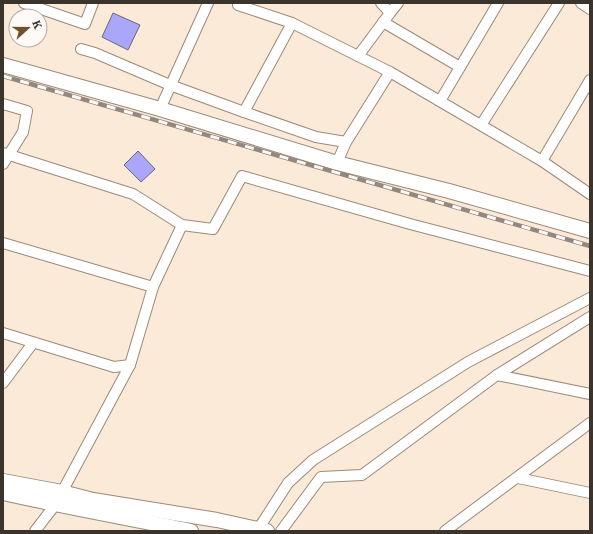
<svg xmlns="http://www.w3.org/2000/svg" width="593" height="534" viewBox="0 0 593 534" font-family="'IBM Plex Serif',serif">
<rect width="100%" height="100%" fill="#fcead9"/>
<g fill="#aaa6fa" stroke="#67677b">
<polygon points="113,13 140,25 128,50 102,37"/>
<polygon points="138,151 155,169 141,182 124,165"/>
</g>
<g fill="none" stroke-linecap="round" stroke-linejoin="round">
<defs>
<g id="street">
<polyline points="24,3 85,24 93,3"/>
<polyline points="581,3 590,9"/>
<polyline points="238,5 292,23 244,112"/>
<polyline points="390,13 398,3"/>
<polyline points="383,22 460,67"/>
<polyline points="292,23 390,72 346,142 337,163"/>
<polyline points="81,49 95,53 170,85 244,112 316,137 346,142"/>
<polyline points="358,56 390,13 381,3"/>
<polyline points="390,72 542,161 590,80"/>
<polyline points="440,101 498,3"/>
<polyline points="3,104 27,111 23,132 3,164"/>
<polyline points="160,109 208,3"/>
<polyline points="481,125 559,3"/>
<polyline points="3,153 133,194 182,225 213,229 242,176 410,224 590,271"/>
<polyline points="542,161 590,194"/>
<polyline points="3,243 153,287"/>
<polyline points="3,333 114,367 130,365"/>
<polyline points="497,375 590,394"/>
<polyline points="3,383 33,343"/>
<polyline points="518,478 590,493"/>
<polyline points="62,492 130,365 153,287 182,225"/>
<polyline points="35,531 55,505"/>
<polyline points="257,531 288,483 313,460 468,362 590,298"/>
<polyline points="281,531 321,477 362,475 497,375 590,317"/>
<polyline points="445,531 590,423"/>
</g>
<g id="secondary">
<polyline points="3,65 160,109 337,163 449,191 590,231"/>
<polyline points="3,481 62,492 93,500 217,520 267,531"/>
<path d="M3 493C65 507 128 518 191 531"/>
</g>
</defs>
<use href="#street" stroke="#9a8a7a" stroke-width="12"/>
<use href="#secondary" stroke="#9a8a7a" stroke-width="16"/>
<use href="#street" stroke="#fff" stroke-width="10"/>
<use href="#secondary" stroke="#fff" stroke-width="14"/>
<defs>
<polyline id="rail" points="3,76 590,246"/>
</defs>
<use href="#rail" stroke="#94887d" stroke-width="4.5"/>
<use href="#rail" stroke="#fefaf7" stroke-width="3" stroke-dasharray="9" stroke-linecap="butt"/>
</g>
<rect width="593" height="534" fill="none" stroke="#3b342d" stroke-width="8"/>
<g transform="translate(28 28) rotate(69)"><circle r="19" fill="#fefaf7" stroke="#b0aba6"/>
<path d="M0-3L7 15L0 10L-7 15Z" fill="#735029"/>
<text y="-6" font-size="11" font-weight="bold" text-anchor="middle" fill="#3b342d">K</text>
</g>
</svg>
